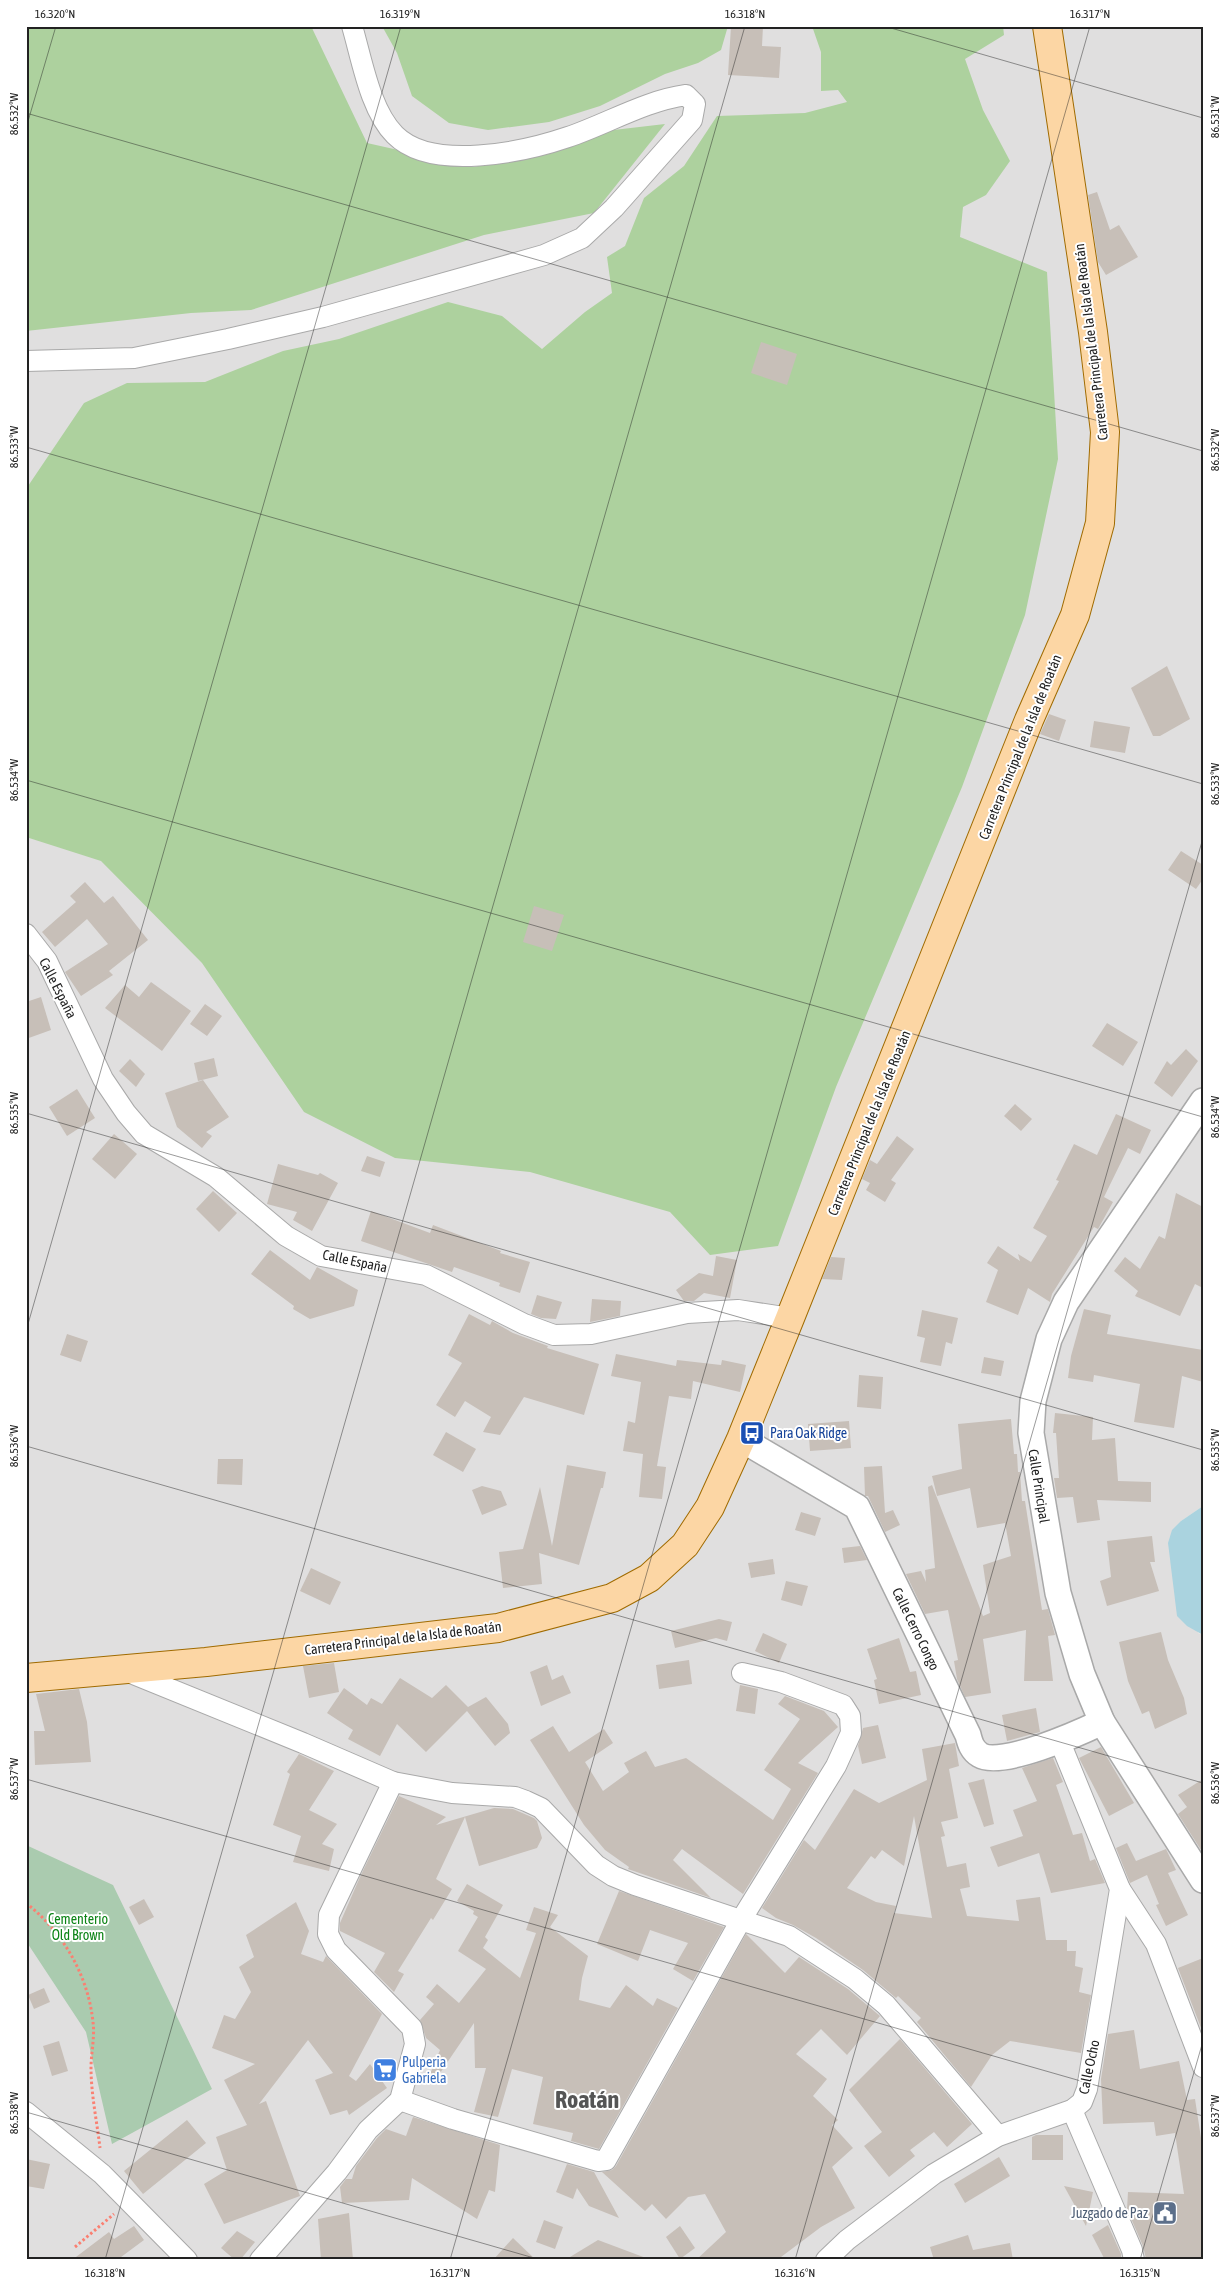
<svg xmlns="http://www.w3.org/2000/svg" width="1229" height="2286" viewBox="0 0 1229 2286" font-family="'Asap Condensed',sans-serif">
<rect width="100%" height="100%" fill="#f2efe9"/>
<polygon fill="#e0dfdf" points="26,26 1203,26 1203,1506 1181,1521 1198,1633 1203,1635 1203,2260 26,2260"/>
<g fill="#add19e">
<polygon points="26,26 311,26 367,143 474,167 565,145 605,131 665,124 594,213 484,235 251,310 191,313 26,331"/>
<polygon points="382,26 728,26 721,50 698,63 665,74 600,106 549,122 488,130 449,123 412,96 397,53"/>
<polygon points="812,26 1003,26 1004,35 965,59 983,110 1010,161 986,195 963,207 960,237 1047,272 1058,459 1025,615 962,787 836,1087 778,1246 710,1255 670,1212 530,1172 395,1158 304,1112 202,963 101,861 26,837 26,489 84,403 127,383 205,382 283,351 339,339 448,302 502,316 542,349 585,312 612,293 607,257 625,246 644,198 684,166 717,116 805,113 847,102 838,90 821,91 821,52"/>
</g>
<polygon fill="#aacbaf" points="26,1845 113,1885 212,2089 112,2144 86,2032 26,1941"/>
<polygon fill="#aad3df" points="1203,1506 1203,1635 1187,1626 1177,1616 1168,1543 1172,1530 1181,1521"/>
<g fill="#c7bfb8" fill-rule="evenodd">
<polygon points="731,26 763,26 762,46 781,47 779,78 728,75"/>
<polygon points="1097,192 1110,230 1119,225 1138,257 1106,275 1098,262 1088,195"/>
<polygon points="761,342 797,354 787,385 751,373"/>
<polygon points="1167,666 1190,719 1160,736 1153,736 1131,688"/>
<polygon points="1049,714 1066,720 1059,741 1040,734"/>
<polygon points="1094,721 1130,727 1125,753 1090,747"/>
<polygon points="1181,851 1203,865 1203,879 1196,889 1168,870"/>
<polygon points="85,882 104,903 113,896 148,940 109,971 113,975 81,996 65,972 108,944 87,919 55,947 42,932 76,902 70,896"/>
<polygon points="534,906 564,915 552,951 523,942"/>
<polygon points="151,982 191,1011 162,1051 105,1008 125,985 139,997"/>
<polygon points="41,997 51,1030 26,1039 26,1002"/>
<polygon points="205,1004 222,1016 207,1036 190,1024"/>
<polygon points="1107,1023 1138,1042 1123,1066 1092,1046"/>
<polygon points="1186,1049 1198,1061 1172,1097 1154,1083 1167,1061 1171,1065"/>
<polygon points="214,1058 218,1076 198,1081 194,1063"/>
<polygon points="130,1059 145,1074 136,1087 119,1071"/>
<polygon points="203,1080 229,1117 206,1132 212,1136 202,1148 177,1127 165,1093"/>
<polygon points="77,1089 95,1118 67,1136 49,1107"/>
<polygon points="1015,1104 1032,1119 1021,1131 1004,1116"/>
<polygon points="1116,1114 1151,1130 1140,1154 1128,1148 1104,1197 1113,1202 1098,1229 1094,1227 1052,1294 1050,1302 1028,1288 1018,1315 986,1302 998,1270 987,1263 998,1246 1020,1261 1018,1254 1031,1262 1047,1236 1033,1228 1059,1181 1056,1180 1074,1144 1097,1155"/>
<polygon points="114,1134 137,1154 115,1179 92,1159"/>
<polygon points="897,1136 914,1149 891,1180 896,1183 885,1202 866,1190 870,1183 862,1179 870,1160 877,1164"/>
<polygon points="367,1156 385,1162 380,1177 361,1171"/>
<polygon points="278,1164 318,1175 320,1173 338,1183 312,1231 293,1220 297,1212 267,1204"/>
<polygon points="213,1191 237,1213 219,1232 196,1209"/>
<polygon points="1176,1193 1203,1207 1203,1288 1195,1284 1180,1316 1135,1296 1138,1291 1114,1271 1125,1257 1140,1269 1159,1236 1165,1239"/>
<polygon points="371,1211 430,1233 433,1225 501,1251 500,1253 530,1262 520,1293 499,1286 500,1283 454,1267 452,1272 361,1241"/>
<polygon points="270,1250 310,1280 317,1267 358,1290 354,1306 310,1319 293,1309 294,1306 251,1274"/>
<polygon points="716,1256 737,1260 730,1298 704,1293 694,1301 684,1301 676,1290 699,1273 713,1276"/>
<polygon points="831,1257 845,1258 842,1280 822,1279"/>
<polygon points="537,1295 562,1302 556,1319 541,1318 531,1314"/>
<polygon points="592,1299 621,1301 620,1316 590,1322"/>
<polygon points="1084,1309 1111,1315 1107,1334 1203,1350 1203,1382 1182,1376 1174,1428 1134,1422 1140,1384 1094,1375 1093,1382 1068,1378 1071,1356"/>
<polygon points="922,1310 958,1318 952,1344 946,1342 941,1366 920,1362 925,1338 917,1336"/>
<polygon points="469,1314 490,1325 492,1321 513,1333 548,1346 547,1348 599,1364 584,1415 524,1397 500,1435 483,1432 491,1417 465,1401 455,1417 436,1405 462,1363 448,1355"/>
<polygon points="67,1334 88,1341 81,1362 60,1355"/>
<polygon points="616,1354 676,1366 677,1360 721,1365 722,1360 746,1365 740,1392 693,1381 691,1399 669,1396 657,1466 666,1467 662,1499 639,1497 643,1454 623,1451 628,1421 635,1423 641,1382 611,1376"/>
<polygon points="984,1357 1004,1361 1001,1376 981,1373"/>
<polygon points="859,1375 883,1377 881,1409 857,1407"/>
<polygon points="1055,1413 1093,1417 1092,1440 1115,1438 1118,1481 1151,1482 1151,1502 1097,1500 1100,1520 1077,1523 1073,1497 1057,1498 1054,1478 1059,1478 1056,1433 1053,1433"/>
<polygon points="1011,1419 1014,1454 1017,1454 1018,1472 1020,1472 1022,1501 1025,1501 1042,1610 1048,1609 1055,1635 1048,1636 1053,1681 1024,1681 1026,1630 983,1639 991,1693 965,1697 957,1679 954,1661 958,1660 948,1610 925,1614 906,1574 921,1571 926,1582 925,1570 935,1568 928,1487 932,1485 983,1616 990,1613 983,1565 1011,1556 1005,1523 977,1528 970,1488 937,1496 932,1476 962,1469 958,1424"/>
<polygon points="849,1421 851,1448 810,1451 808,1424"/>
<polygon points="446,1432 476,1449 463,1472 433,1455"/>
<polygon points="218,1459 243,1459 242,1485 217,1484"/>
<polygon points="567,1465 606,1472 603,1488 601,1488 579,1565 539,1553 542,1584 503,1588 499,1552 523,1549 540,1487 552,1546"/>
<polygon points="882,1466 885,1513 893,1510 900,1525 885,1532 868,1496 865,1496 864,1467"/>
<polygon points="482,1486 501,1491 507,1505 482,1515 472,1490"/>
<polygon points="801,1512 821,1518 815,1536 795,1530"/>
<polygon points="1152,1536 1155,1562 1150,1562 1159,1591 1107,1606 1100,1581 1111,1577 1107,1541"/>
<polygon points="860,1546 867,1560 844,1563 842,1548"/>
<polygon points="773,1559 775,1574 751,1578 748,1563"/>
<polygon points="311,1568 341,1582 330,1605 300,1591"/>
<polygon points="786,1581 808,1586 802,1606 781,1600"/>
<polygon points="719,1619 732,1622 727,1641 716,1638 675,1648 671,1631"/>
<polygon points="1161,1632 1168,1660 1184,1698 1187,1714 1155,1729 1149,1711 1142,1714 1128,1681 1119,1642"/>
<polygon points="763,1633 787,1644 779,1663 755,1651"/>
<polygon points="899,1638 910,1672 916,1671 921,1695 879,1704 874,1680 877,1679 867,1649"/>
<polygon points="689,1660 692,1684 659,1689 656,1665"/>
<polygon points="334,1663 339,1692 309,1698 303,1666"/>
<polygon points="547,1665 552,1680 563,1675 571,1693 541,1706 530,1672"/>
<polygon points="400,1678 432,1698 446,1685 468,1707 486,1697 508,1724 510,1733 495,1746 467,1711 426,1752 397,1724 380,1756 348,1739 353,1730 327,1713 344,1688 367,1705 371,1698 382,1704"/>
<polygon points="740,1685 758,1689 755,1714 736,1711"/>
<polygon points="79,1689 87,1722 91,1762 35,1765 34,1731 45,1731 36,1694"/>
<polygon points="785,1696 824,1711 838,1727 798,1763 818,1773 743,1894 682,1849 673,1860 711,1898 628,1869 629,1867 605,1850 584,1825 530,1740 553,1726 569,1752 604,1729 613,1743 585,1762 603,1791 629,1772 624,1763 646,1751 655,1767 686,1758 773,1820 791,1789 764,1770 800,1719 778,1704"/>
<polygon points="1036,1708 1040,1732 1007,1741 1002,1715"/>
<polygon points="878,1725 886,1758 862,1764 858,1746 863,1728"/>
<path d="M955 1743 959 1766 949 1769 958 1818 941 1822 945 1836 941 1837 947 1867 966 1863 970 1887 960 1889 967 1916 1019 1921 1016 1900 1040 1897 1046 1940H1067V1951H1076L1075 1966 1083 1968 1079 1992 1091 1995 1081 2053 1010 2041 992 2055 971 2087 917 2022 921 2018 898 1996 896 1998 863 1970 816 1938 793 1925 776 1918 762 1908 804 1840 815 1850 854 1789 879 1803 927 1780 922 1749ZM914 1816 932 1918 894 1913 896 1906 876 1902 847 1888 871 1856 875 1859 882 1850 904 1866Z"/>
<polygon points="1101,1747 1134,1803 1109,1816 1079,1758"/>
<polygon points="299,1754 334,1771 309,1810 337,1824 322,1844 334,1849 329,1871 293,1862 301,1836 273,1825 290,1774 287,1772"/>
<polygon points="1053,1758 1063,1782 1056,1785 1073,1835 1082,1833 1090,1861 1095,1859 1105,1883 1051,1893 1039,1853 998,1867 990,1847 1023,1836 1013,1810 1037,1801 1022,1768"/>
<polygon points="984,1779 994,1824 984,1827 968,1783"/>
<polygon points="1203,1779 1203,1853 1178,1814 1187,1807 1178,1795"/>
<polygon points="399,1796 446,1817 436,1825 494,1808 513,1809 534,1818 537,1821 542,1838 537,1848 479,1866 465,1817 436,1879 452,1889 433,1920 431,1918 398,1971 404,1974 394,1992 374,1972 385,1953 340,1931 340,1923 360,1877"/>
<polygon points="1127,1843 1136,1861 1166,1849 1176,1870 1168,1873 1188,1915 1166,1926 1156,1905 1159,1904 1147,1875 1130,1883 1116,1848"/>
<polygon points="467,1884 503,1905 485,1937 488,1940 483,1948 520,1978 536,1933 526,1930 534,1907 558,1915 550,1927 588,1956 582,1978 579,2000 610,2008 626,1985 653,2006 657,1998 678,2008 599,2149 571,2141 573,2133 533,2124 543,2077 512,2069 498,2117 474,2112 486,2068 475,2068 474,2023 434,2082 428,2079 440,2050 426,2038 420,2020 434,2004 426,1997 437,1984 459,2003 486,1969 458,1951 478,1917 473,1914 474,1911 457,1901"/>
<polygon points="619,1891 724,1927 693,1981 673,1969 688,1943 650,1930 638,1961 597,1944"/>
<polygon points="144,1899 154,1917 139,1925 129,1907"/>
<polygon points="296,1902 309,1931 301,1954 323,1962 326,1956 382,2014 349,2076 356,2081 370,2064 387,2088 349,2115 347,2110 330,2115 315,2080 333,2073 308,2040 259,2104 266,2101 300,2196 224,2224 204,2184 227,2170 216,2137 247,2125 224,2080 255,2064 212,2048 224,2015 235,2019 251,1992 239,1967 254,1957 246,1935"/>
<polygon points="746,1934 785,1973 799,1957 848,1989 880,2016 847,2055 821,2029 796,2054 827,2079 813,2096 838,2120 832,2125 853,2148 832,2167 855,2208 821,2227 777,2260 696,2260 726,2232 705,2194 688,2197 666,2219 652,2204 645,2211 602,2172 612,2170 616,2166"/>
<polygon points="1203,1958 1203,2033 1178,1968"/>
<polygon points="44,1988 50,2002 34,2009 28,1995"/>
<polygon points="1134,2030 1140,2069 1179,2061 1187,2100 1195,2099 1203,2151 1203,2260 1146,2259 1143,2246 1127,2209 1128,2192 1184,2194 1175,2133 1156,2136 1154,2122 1103,2124 1101,2079 1108,2034"/>
<polygon points="900,2039 972,2124 947,2147 934,2132 910,2150 915,2156 889,2177 864,2146 882,2132 849,2090"/>
<polygon points="59,2041 68,2071 52,2076 43,2046"/>
<polygon points="413,2117 500,2145 495,2192 489,2190 477,2219 412,2178 409,2200 342,2203 340,2187 346,2179 352,2179 356,2166 377,2138 386,2129 406,2136"/>
<polygon points="187,2120 206,2143 143,2194 124,2171"/>
<polygon points="1036,2135 1063,2135 1063,2160 1032,2160 1032,2137"/>
<polygon points="999,2157 1010,2176 965,2203 954,2184"/>
<polygon points="26,2159 50,2164 44,2189 26,2186"/>
<polygon points="567,2164 594,2172 619,2218 589,2206 577,2188 573,2199 556,2192"/>
<polygon points="1064,2186 1093,2192 1086,2226"/>
<polygon points="349,2213 353,2260 321,2260 318,2219"/>
<polygon points="544,2220 563,2227 555,2249 536,2242"/>
<polygon points="1108,2225 1121,2254 1121,2258 1118,2260 1105,2260 1092,2235"/>
<polygon points="134,2226 144,2240 117,2260 72,2260 109,2232 114,2239"/>
<polygon points="680,2226 695,2248 680,2259 666,2237"/>
<polygon points="237,2231 255,2242 240,2260 235,2260 221,2248"/>
<polygon points="968,2235 973,2250 1010,2243 1013,2260 934,2260 930,2247"/>
<polygon points="513,2238 536,2260 493,2260"/>
<polygon points="598,2240 646,2258 645,2260 565,2260"/>
</g>
<g fill="none" stroke-linecap="round" stroke-linejoin="round">
<defs>
<g id="minor">
<path d="M26 361 134 358 228 339 323 317 544 255 582 238 614 208 692 120 695 104 686 95C644 101 607 124 568 137 524 152 432 172 395 135 370 110 362 60 352 26"/>
<polyline points="26,934 47,961 103,1079 126,1113 144,1134 216,1177 286,1236 321,1256 426,1275 524,1324 554,1335 591,1334 687,1313 738,1310 790,1318"/>
<polyline points="126,1671 303,1743 393,1782 452,1793 515,1797 526,1801 541,1808 596,1865 613,1876 635,1885 789,1936 855,1979 886,2005 998,2136"/>
<polyline points="1120,1889 1156,1944 1203,2067"/>
<polyline points="400,2100 453,2119 598,2161 606,2160 741,1920 836,1766 851,1733 850,1716 843,1705 781,1682 742,1673"/>
<polyline points="1072,2110 1132,2250 1134,2260"/>
<polyline points="26,2112 102,2174 187,2260"/>
<polyline points="260,2260 337,2172 368,2130 400,2100 415,2044 412,2028 336,1950 328,1934 329,1915 393,1782"/>
<polyline points="826,2260 847,2240 934,2174 998,2136 1072,2110 1082,2102 1087,2089 1120,1889 1060,1742"/>
</g>
<g id="tertiary">
<polyline points="1203,1101 1066,1302 1049,1339 1033,1401 1031,1433 1058,1593 1082,1674 1102,1722 1203,1880"/>
<path d="M741 1439 857 1507 968 1735C970 1743 972 1750 980 1755 1001 1768 1079 1733 1102 1722"/>
</g>
<polyline id="primary" points="26,1678 206,1662 498,1628 612,1598 649,1578 685,1545 710,1507 741,1439 790,1318 1029,720 1075,615 1100,523 1105,432 1093,332 1047,26"/>
</defs>
<use href="#minor" stroke="#a9a9a9" stroke-width="22"/>
<use href="#tertiary" stroke="#a9a9a9" stroke-width="28"/>
<use href="#primary" stroke="#a06b00" stroke-width="30"/>
<g stroke="#fa8072" stroke-width="3" stroke-dasharray="2.5 2.5" stroke-linecap="butt">
<path d="M26 1903C63 1932 88 1975 93 2022 95 2037 91 2053 91 2068 91 2094 97 2122 100 2148"/>
<polyline points="75,2247 114,2214"/>
</g>
<use href="#minor" stroke="#fff" stroke-width="20"/>
<use href="#tertiary" stroke="#fff" stroke-width="25"/>
<use href="#primary" stroke="#fcd6a4" stroke-width="28"/>
</g>
<path fill="none" stroke="#222" stroke-width="1" stroke-opacity="0.45" d="M884 26 1203 118M26 113 1203 451M26 128 56 26M26 447 1203 784M26 780 1203 1117M26 1113 1203 1450M26 1331 401 26M26 1446 1203 1783M26 1779 1203 2116M26 2112 541 2260M105 2260 745 26M450 2260 1090 26M795 2260 1203 838M1140 2260 1203 2041"/>
<defs>
<symbol id="bus-square" viewBox="-11 -11 22 22"><rect x="-9" y="-9" width="18" height="18" rx="4" fill="#1a4fb4" stroke="#fff"/><path d="M-5-6H5V4H4V6H2V4H-2V6H-4V4H-5ZM-3.5-4V0h7V-4ZM-3.5 1.2v1.5H-2V1.2ZM2 1.2v1.5H3.5V1.2Z" fill="#fff"/></symbol>
<symbol id="supermarket-square" viewBox="-11 -11 22 22"><rect x="-9" y="-9" width="18" height="18" rx="4" fill="#3f7fe0" stroke="#fff"/><path d="M-6-5.5h2.5l.6 2H6L4.5 2H-2.5L-4.4-4H-6ZM-1.5 3.2a1.3 1.3 0 1 0 .1 0ZM3 3.2a1.3 1.3 0 1 0 .1 0Z" fill="#fff"/></symbol>
<symbol id="civic-square" viewBox="-11 -11 22 22"><rect x="-9" y="-9" width="18" height="18" rx="4" fill="#5c6f8a" stroke="#fff"/><path d="M-.6-6.5H3V-4.5H.6V-3L4-1V1h2V6H-6V1h2V-1L-.6-3ZM-1.2 2.5V6h2.4V2.5Z" fill="#fff"/></symbol>
</defs>
<g fill-rule="evenodd">
<use href="#bus-square" x="738" y="1419" width="28" height="28"/>
<use href="#supermarket-square" x="371" y="2056" width="28" height="28"/>
<use href="#civic-square" x="1151" y="2199" width="28" height="28"/>
</g>
<g text-anchor="middle" dominant-baseline="central" stroke-width="4" stroke-linejoin="round" paint-order="stroke">
<g font-size="14" fill="#222" stroke="#fff">
<text transform="translate(1091 342) rotate(-97)">Carretera Principal de la Isla de Roatán</text>
<text transform="translate(1020 747) rotate(-68)">Carretera Principal de la Isla de Roatán</text>
<text transform="translate(58 988) rotate(63)">Calle España</text>
<text transform="translate(869 1123) rotate(-68)">Carretera Principal de la Isla de Roatán</text>
<text transform="translate(355 1261) rotate(12)">Calle España</text>
<text transform="translate(1039 1486) rotate(81)">Calle Principal</text>
<text transform="translate(916 1629) rotate(64)">Calle Cerro Congo</text>
<text transform="translate(403 1638) rotate(-7)">Carretera Principal de la Isla de Roatán</text>
<text transform="translate(1089 2067) rotate(-78)">Calle Ocho</text>
</g>
<g font-size="14" fill="#164399" stroke="#fff" text-anchor="start">
<text x="770" y="1433">Para Oak Ridge</text>
</g>
<g font-size="14" fill="#0c8416" stroke="#fff">
<text x="78" y="1919">Cementerio<tspan x="78" dy="16">Old Brown</tspan></text>
</g>
<g font-size="14" fill="#366cbe" stroke="#fff" text-anchor="start">
<text x="402" y="2062">Pulperia<tspan x="402" dy="16">Gabriela</tspan></text>
</g>
<g font-size="14" fill="#4e5e75" stroke="#fff" text-anchor="end">
<text x="1148" y="2213">Juzgado de Paz</text>
</g>
<g font-size="24" font-weight="bold" fill="#555" stroke="#fff">
<text x="587" y="2099">Roatán</text>
</g>
</g>
<rect width="1229" height="2286" fill="none" stroke="#ffffff" stroke-width="55"/>
<rect x="28" y="28" width="1174" height="2230" fill="none" stroke="#222" stroke-width="2"/>
<g font-size="12" text-anchor="middle" fill="#222">
<text x="55" y="18">16.320°N</text>
<text x="400" y="18">16.319°N</text>
<text x="745" y="18">16.318°N</text>
<text x="1090" y="18">16.317°N</text>
<text transform="translate(14 114) rotate(-90)" y="4">86.532°W</text>
<text transform="translate(1215 117) rotate(-90)" y="4">86.531°W</text>
<text transform="translate(14 447) rotate(-90)" y="4">86.533°W</text>
<text transform="translate(1215 450) rotate(-90)" y="4">86.532°W</text>
<text transform="translate(14 780) rotate(-90)" y="4">86.534°W</text>
<text transform="translate(1215 784) rotate(-90)" y="4">86.533°W</text>
<text transform="translate(14 1113) rotate(-90)" y="4">86.535°W</text>
<text transform="translate(1215 1117) rotate(-90)" y="4">86.534°W</text>
<text transform="translate(14 1446) rotate(-90)" y="4">86.536°W</text>
<text transform="translate(1215 1450) rotate(-90)" y="4">86.535°W</text>
<text transform="translate(14 1779) rotate(-90)" y="4">86.537°W</text>
<text transform="translate(1215 1783) rotate(-90)" y="4">86.536°W</text>
<text transform="translate(14 2113) rotate(-90)" y="4">86.538°W</text>
<text transform="translate(1215 2116) rotate(-90)" y="4">86.537°W</text>
<text x="105" y="2277">16.318°N</text>
<text x="450" y="2277">16.317°N</text>
<text x="795" y="2277">16.316°N</text>
<text x="1140" y="2277">16.315°N</text>
</g>
</svg>
